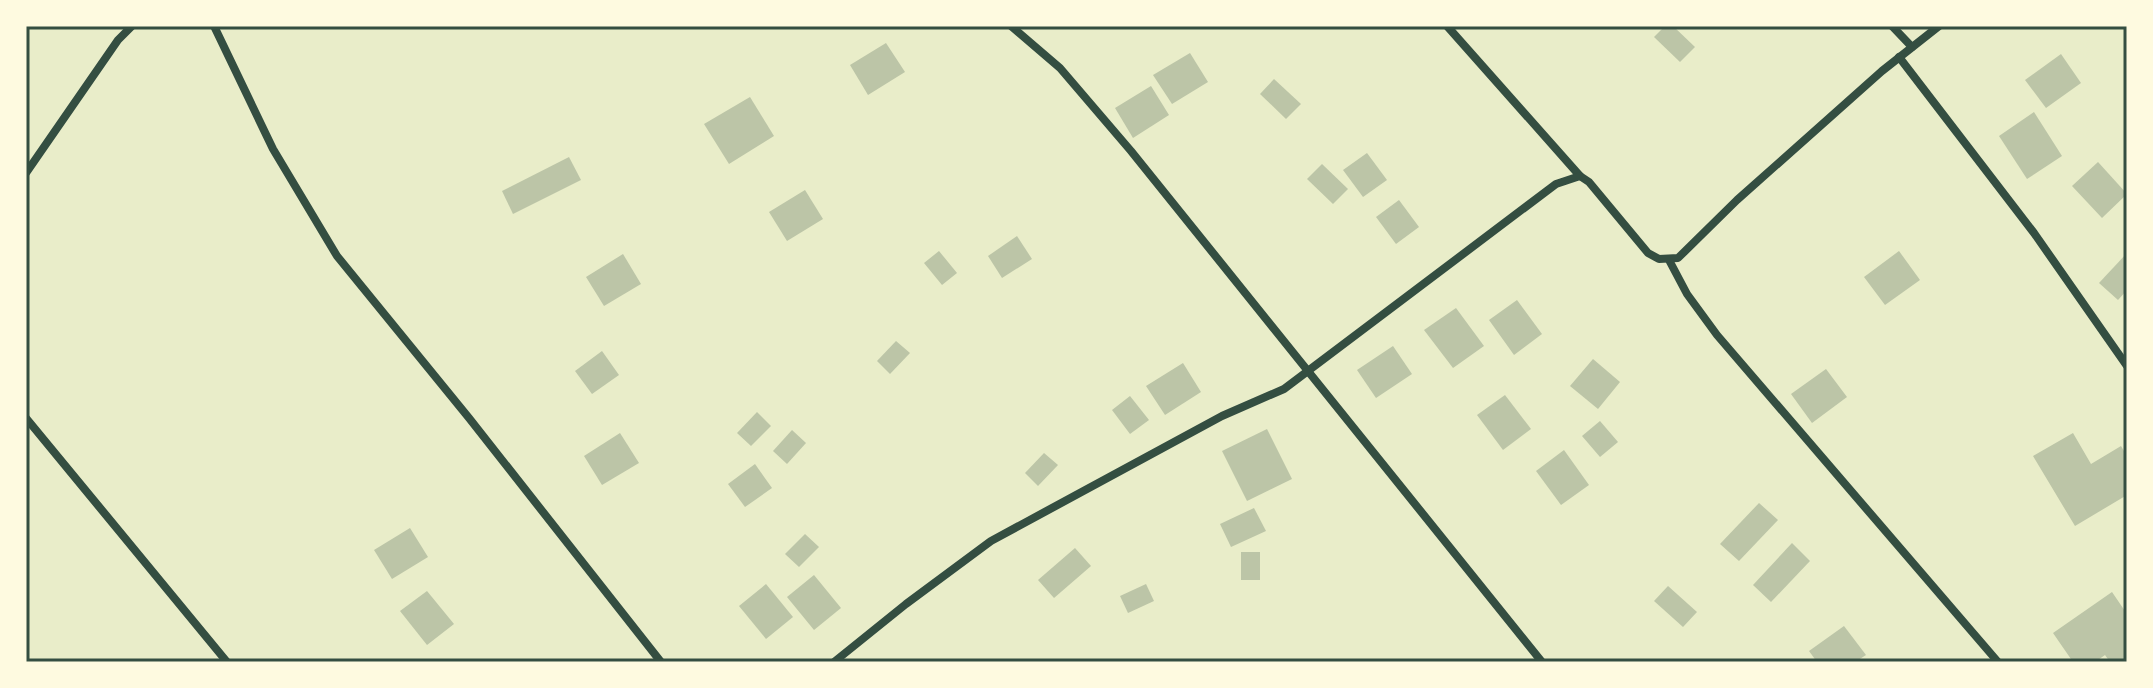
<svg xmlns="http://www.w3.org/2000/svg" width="2153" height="688" viewBox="0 0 2153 688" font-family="'Alegreya Sans',sans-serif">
<rect width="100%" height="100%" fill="#e9edc9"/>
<g fill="#bcc5a7">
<polygon points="1665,26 1673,26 1695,47 1680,62 1654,37"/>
<polygon points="886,43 905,72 868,95 850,65"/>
<polygon points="1190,53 1208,82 1172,104 1153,75"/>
<polygon points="2061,54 2081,83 2046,108 2025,80"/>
<polygon points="1274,79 1301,104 1286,119 1260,94"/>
<polygon points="1151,86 1169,115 1133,138 1115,108"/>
<polygon points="750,97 774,136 729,164 704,124"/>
<polygon points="2034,112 2062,156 2027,179 1999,136"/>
<polygon points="1367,153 1387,180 1363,197 1343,170"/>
<polygon points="569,157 581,180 513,214 502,191"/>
<polygon points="2098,162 2127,194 2102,218 2072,186"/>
<polygon points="1322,164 1348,189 1333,204 1307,179"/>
<polygon points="805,190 823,219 787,241 769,212"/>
<polygon points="1399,200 1419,227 1396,244 1376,217"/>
<polygon points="1017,236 1032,259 1002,278 988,256"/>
<polygon points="939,251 957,273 942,285 924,263"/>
<polygon points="1899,251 1920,280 1885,305 1864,277"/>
<polygon points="2127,253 2127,290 2118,300 2099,283"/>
<polygon points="623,254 641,284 604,306 586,277"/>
<polygon points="1517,300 1542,334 1514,355 1489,320"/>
<polygon points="1456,308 1484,346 1453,368 1424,330"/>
<polygon points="896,341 910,353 890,374 877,361"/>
<polygon points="1393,346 1412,374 1376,398 1357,370"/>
<polygon points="602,351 619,375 592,394 575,371"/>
<polygon points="1593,359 1620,382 1598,409 1570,386"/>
<polygon points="1183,363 1201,392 1165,415 1146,386"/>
<polygon points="1826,369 1847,397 1812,423 1791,394"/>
<polygon points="1505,395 1531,429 1503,450 1477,415"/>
<polygon points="1130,396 1149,420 1130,434 1112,410"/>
<polygon points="757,412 771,426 751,446 737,433"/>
<polygon points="1600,421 1618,442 1600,457 1582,436"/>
<polygon points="1267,429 1292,479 1247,501 1222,451"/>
<polygon points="792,430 806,443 787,464 773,451"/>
<polygon points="620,433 639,463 602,485 584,456"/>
<polygon points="2073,433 2091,464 2121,446 2127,456 2127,495 2075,526 2033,456"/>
<polygon points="1564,450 1589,485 1561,505 1536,471"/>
<polygon points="1044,453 1058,465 1038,486 1025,473"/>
<polygon points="755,464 772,488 745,507 728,484"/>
<polygon points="1759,503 1778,520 1739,561 1720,544"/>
<polygon points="1254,508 1266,531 1231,547 1220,524"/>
<polygon points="410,528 428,557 392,579 374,550"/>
<polygon points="805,534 819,547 799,567 785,554"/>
<polygon points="1792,543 1810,561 1771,602 1753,585"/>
<polygon points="1075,548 1091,566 1054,598 1038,580"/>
<rect x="1241" y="552" width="19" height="28"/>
<polygon points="814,575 841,608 814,630 787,597"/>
<polygon points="766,584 793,617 766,639 739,606"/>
<polygon points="1146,584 1154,601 1128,613 1120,596"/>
<polygon points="1668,586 1697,612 1683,627 1654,601"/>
<polygon points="427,591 454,624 427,645 400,611"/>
<polygon points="2112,592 2127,614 2127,662 2110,662 2105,655 2095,662 2073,662 2053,633"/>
<polygon points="1844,626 1866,655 1855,662 1817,662 1809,651"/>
</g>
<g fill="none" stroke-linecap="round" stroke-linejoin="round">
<g stroke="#344e41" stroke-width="8">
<polyline points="214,26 273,149 337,256 469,418 661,662"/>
<polyline points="1011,26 1060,68 1131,151 1542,662"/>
<polyline points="1447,26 1580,176"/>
<polyline points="1892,26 1912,47"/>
<polyline points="1899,57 2034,233 2127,366"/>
<polyline points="26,173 118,40 132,26"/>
<polyline points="1669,260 1687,294 1717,335 1998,662"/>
<polyline points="26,418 227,662"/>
<polyline points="834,662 906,604 991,541 1222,416 1284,389 1556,184 1580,176 1589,182 1648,253 1659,259 1678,258 1737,200 1882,71 1939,26"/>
</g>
</g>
<rect width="2153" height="688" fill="none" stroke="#fefae0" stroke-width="56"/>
<rect x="28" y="28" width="2097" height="632" fill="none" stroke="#344e41" stroke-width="3"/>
</svg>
